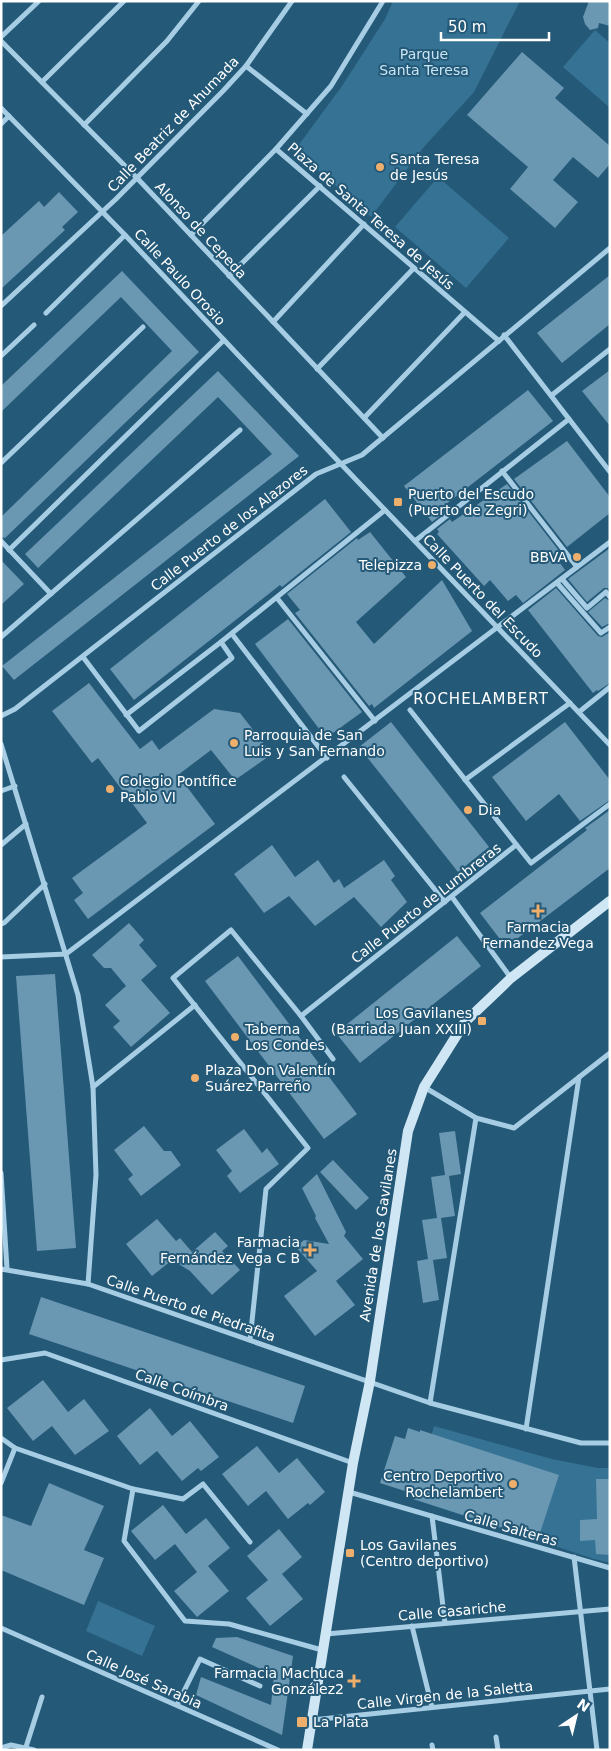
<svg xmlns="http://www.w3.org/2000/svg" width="611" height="1751" viewBox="0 0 611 1751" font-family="'DejaVu Sans',sans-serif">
<rect width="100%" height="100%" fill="#245978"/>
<g fill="#357294">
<polygon points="393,1 520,1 474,92 423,148 371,217 295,150 342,86 385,19"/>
<polygon points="595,30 610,43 610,108 563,67"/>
<polygon points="438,177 509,238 466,288 395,227"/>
<polygon points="434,1426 552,1459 598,1468 610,1468 610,1563 594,1559 413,1499"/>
<polygon points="98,1601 155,1626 142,1656 86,1631"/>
</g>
<g fill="#6a97b1">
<polygon points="589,1 610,1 610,26 599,23 598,28 590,30 585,24 583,17"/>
<polygon points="522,52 564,88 555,98 610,146 610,164 598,178 573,157 553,180 578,202 555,228 510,189 528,167 467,115"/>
<polygon points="59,192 78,212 62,227 65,230 1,289 1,236 39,201 44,207"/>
<polygon points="122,271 199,352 5,538 1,537 1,517 172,351 121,297 1,412 1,386"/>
<polygon points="610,275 610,324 562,363 537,333"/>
<polygon points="610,370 610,426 582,391"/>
<polygon points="218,371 299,456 14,680 2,666 272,454 218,397 38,568 25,554"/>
<polygon points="528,390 553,421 441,508 445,512 432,522 404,486"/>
<polygon points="567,441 610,497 610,513 567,547 514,479"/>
<polygon points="507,484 560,552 555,556 565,570 523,603 516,595 508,601 490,580 484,586 437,534 439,532 437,529 450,519 452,522"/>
<polygon points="325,499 351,532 282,587 280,585 134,700 110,669"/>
<polygon points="370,532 406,577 356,622 374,644 442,580 472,631 374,708 372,704 369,706 295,613 300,610 287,594 357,538 358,540"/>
<polygon points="610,548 610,590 607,588 604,588 587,602 568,579"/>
<polygon points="1,560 24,584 1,605"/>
<polygon points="556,588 598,636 602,637 610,632 610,683 598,691 597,690 593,693 528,610"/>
<polygon points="605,598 610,601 610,623 602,627 588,612"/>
<polygon points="288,619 362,712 326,738 255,644"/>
<polygon points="89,683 140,749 152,740 159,750 214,709 240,713 272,754 235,780 211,750 178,775 215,824 88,919 74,900 83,893 72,878 147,823 98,758 92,763 52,711"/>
<polygon points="391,722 489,847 458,872 359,747"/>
<polygon points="565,722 610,780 610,800 580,821 559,794 526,821 492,777"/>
<polygon points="610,810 610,868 506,947 480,913 587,830 585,828"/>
<polygon points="272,845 295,877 318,860 334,883 339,879 344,888 384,860 395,876 391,880 407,902 381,927 354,897 315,926 289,896 264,913 234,874"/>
<polygon points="129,923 144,940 139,945 157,966 141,980 170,1013 131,1047 113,1027 120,1021 105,1005 126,986 111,968 104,968 92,955"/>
<polygon points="457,936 481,966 360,1063 336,1033"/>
<polygon points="238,956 357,1114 324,1139 205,981"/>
<polygon points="55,974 76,1248 37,1251 16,976"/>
<polygon points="144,1126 164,1151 171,1151 181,1165 141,1196 128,1179 133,1175 114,1150"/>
<polygon points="244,1129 262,1153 267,1148 279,1164 240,1193 227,1176 232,1171 216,1150"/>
<polygon points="455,1131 461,1174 449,1176 455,1216 441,1218 447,1258 433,1260 439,1300 423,1303 417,1261 428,1259 422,1220 437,1218 431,1177 445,1175 439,1133"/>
<polygon points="333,1160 369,1198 356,1210 320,1172"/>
<polygon points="317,1174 346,1232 344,1236 363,1259 336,1281 355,1305 315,1336 284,1296 317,1271 296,1247 304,1240 329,1244 315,1218 316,1216 302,1188"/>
<polygon points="157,1219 176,1241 180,1238 192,1252 215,1232 228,1246 222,1251 240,1270 212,1295 190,1271 172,1260 152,1276 126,1244"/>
<polygon points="41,1297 305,1386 293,1423 29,1334"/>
<polygon points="43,1380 68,1412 84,1399 109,1431 75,1455 52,1426 33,1441 7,1408"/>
<polygon points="150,1408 172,1436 190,1421 219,1457 201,1471 198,1468 182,1481 157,1451 140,1465 117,1436"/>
<polygon points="408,1428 420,1432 420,1430 559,1475 538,1539 413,1499 414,1494 380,1483 395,1436 405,1439"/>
<polygon points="257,1446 279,1473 297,1458 325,1492 310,1505 308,1503 288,1519 266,1491 248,1506 222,1474"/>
<polygon points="596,1479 610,1479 610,1555 596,1554 595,1540 580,1541 580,1520 597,1519"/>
<polygon points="49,1483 104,1506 84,1550 104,1558 84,1605 1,1570 1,1515 31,1526"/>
<polygon points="163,1505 186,1534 206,1518 230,1548 208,1566 229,1591 197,1617 174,1591 197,1572 175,1544 155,1560 131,1531"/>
<polygon points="279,1529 302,1557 282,1574 303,1599 270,1626 246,1598 268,1580 247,1556"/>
<polygon points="237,1637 293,1656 282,1735 196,1695 201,1677 271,1705 274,1675 212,1647 216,1638"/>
</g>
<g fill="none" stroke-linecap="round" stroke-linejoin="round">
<g stroke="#a6cde3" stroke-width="5">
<polyline points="383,1 331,86 276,149 499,341"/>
<polyline points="1,37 39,1"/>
<polyline points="1,41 137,178 383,438"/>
<polyline points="246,66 307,114"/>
<polyline points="42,82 124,1"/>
<polyline points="1,108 125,235 341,464 610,745"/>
<polyline points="1,124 9,116"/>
<polyline points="84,125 167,41 199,1"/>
<polyline points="191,235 276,149"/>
<polyline points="229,276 320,186"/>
<polyline points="1,306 116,199 223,91 246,66 292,1"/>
<polyline points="46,313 125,235"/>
<polyline points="273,322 364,224"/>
<polyline points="504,335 610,472"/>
<polyline points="1,356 34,325"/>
<polyline points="317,369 414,268"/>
<polyline points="552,395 610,349"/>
<polyline points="364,418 465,312"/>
<polyline points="1,463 143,327"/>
<polyline points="502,471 577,567"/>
<polyline points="1,541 51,594"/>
<polyline points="415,541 569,419"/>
<polyline points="9,550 224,340"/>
<polyline points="562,579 587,608 606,592 610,597"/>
<polyline points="557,583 601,633 610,627"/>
<polyline points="277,598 375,721"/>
<polyline points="232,634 327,758"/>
<polyline points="1,637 240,430"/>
<polyline points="221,642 385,510"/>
<polyline points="83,657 139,731 232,658 221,642 126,715"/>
<polyline points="410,710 531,863 610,804"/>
<polyline points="579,712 610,687"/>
<polyline points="1,716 15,709 316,474 362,455 610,248"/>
<polyline points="1,744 78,995 93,1087 96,1175 88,1284"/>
<polyline points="344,777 445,902"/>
<polyline points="465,780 570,703"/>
<polyline points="1,791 15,786"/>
<polyline points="1,845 26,824"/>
<polyline points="452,897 511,978"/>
<polyline points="1,924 4,923 45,884"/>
<polyline points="1,957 66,954 610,542"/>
<polyline points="301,1016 516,845"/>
<polyline points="93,1087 195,1005"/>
<polyline points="424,1087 476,1118 514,1128 610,1053"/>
<polyline points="1,1173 7,1269"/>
<polyline points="1,1269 88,1284 430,1403 581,1443 610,1443"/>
<polyline points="250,1340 266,1189 308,1148 173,978 231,930 301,1016 333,1059"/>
<polyline points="1,1360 45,1353 353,1463"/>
<polyline points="430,1403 476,1118"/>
<polyline points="526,1429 579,1077"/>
<polyline points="1,1438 15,1448 133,1489 124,1541 185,1621 229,1624 322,1650"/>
<polyline points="1,1483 15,1448"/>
<polyline points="133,1489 183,1499 203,1484 250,1542"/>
<polyline points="349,1492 610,1568"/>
<polyline points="432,1516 445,1623"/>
<polyline points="574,1557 597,1750"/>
<polyline points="412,1626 432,1707"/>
<polyline points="1,1628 278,1750"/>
<polyline points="326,1634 610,1609"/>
<polyline points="177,1705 200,1659 260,1686"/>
<polyline points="312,1720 610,1689"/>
<polyline points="496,1737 498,1750"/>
<polyline points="432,1745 433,1750"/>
<polyline points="1,1748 11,1745 34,1750"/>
<polyline points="25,1750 42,1697"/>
</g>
<polyline stroke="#cfe6f4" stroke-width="10" points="307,1750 353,1463 370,1381 408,1131 424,1087 465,1022 511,978 610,901"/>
</g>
<g fill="#edaf6b" stroke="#245978" stroke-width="2">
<circle cx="380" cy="167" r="5"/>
<rect x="393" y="497" width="10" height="10" rx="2.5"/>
<circle cx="577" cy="557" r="5"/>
<circle cx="432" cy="565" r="5"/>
<circle cx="234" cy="743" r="5"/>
<circle cx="110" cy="789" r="5"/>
<circle cx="468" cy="810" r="5"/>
<path d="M535.5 903.5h5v5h5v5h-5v5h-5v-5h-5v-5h5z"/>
<rect x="477" y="1016" width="10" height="10" rx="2.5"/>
<circle cx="235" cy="1037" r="5"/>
<circle cx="195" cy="1078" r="5"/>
<path d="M307.5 1242.5h5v5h5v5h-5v5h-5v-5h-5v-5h5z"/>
<circle cx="513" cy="1484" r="5"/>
<rect x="345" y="1548" width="10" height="10" rx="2.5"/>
<path d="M351.5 1673.5h5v5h5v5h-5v5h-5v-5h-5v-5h5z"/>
<rect x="296" y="1716" width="12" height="12" rx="2.5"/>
</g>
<g text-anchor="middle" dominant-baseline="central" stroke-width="4" stroke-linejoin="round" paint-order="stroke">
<g font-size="14" fill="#c9e4f3" stroke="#245978">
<text x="424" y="54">Parque<tspan x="424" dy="16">Santa Teresa</tspan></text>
</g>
<g font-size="14" fill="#fff" stroke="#245978">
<text transform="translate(173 124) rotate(-46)">Calle Beatriz de Ahumada</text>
<text transform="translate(371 216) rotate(41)">Plaza de Santa Teresa de Jesús</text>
<text transform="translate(201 230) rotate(47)">Alonso de Cepeda</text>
<text transform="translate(180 277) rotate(47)">Calle Paulo Orosio</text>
<text transform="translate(229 528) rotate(-38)">Calle Puerto de los Alazores</text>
<text transform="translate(483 596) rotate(46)">Calle Puerto del Escudo</text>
<text transform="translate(426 903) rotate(-38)">Calle Puerto de Lumbreras</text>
<text transform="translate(378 1235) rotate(-81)">Avenida de los Gavilanes</text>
<text transform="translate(191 1308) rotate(19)">Calle Puerto de Piedrafita</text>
<text transform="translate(182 1390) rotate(20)">Calle Coímbra</text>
<text transform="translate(511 1528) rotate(16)">Calle Salteras</text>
<text transform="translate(452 1611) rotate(-5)">Calle Casariche</text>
<text transform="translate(144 1679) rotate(24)">Calle José Sarabia</text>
<text transform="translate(445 1695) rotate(-6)">Calle Virgen de la Saletta</text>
</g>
<g font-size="14" fill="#fff" stroke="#245978" text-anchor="start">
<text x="390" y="159">Santa Teresa<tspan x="390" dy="16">de Jesús</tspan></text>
<text x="408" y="494">Puerto del Escudo<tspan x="408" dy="16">(Puerto de Zegri)</tspan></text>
<text x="567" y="557" text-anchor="end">BBVA</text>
<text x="422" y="565" text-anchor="end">Telepizza</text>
<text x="244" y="735">Parroquia de San<tspan x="244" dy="16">Luis y San Fernando</tspan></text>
<text x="120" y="781">Colegio Pontífice<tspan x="120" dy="16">Pablo VI</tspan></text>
<text x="478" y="810">Dia</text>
<text x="538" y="927" text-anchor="middle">Farmacia<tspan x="538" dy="16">Fernandez Vega</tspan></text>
<text x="472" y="1013" text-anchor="end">Los Gavilanes<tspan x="472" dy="16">(Barriada Juan XXIII)</tspan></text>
<text x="245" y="1029">Taberna<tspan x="245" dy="16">Los Condes</tspan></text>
<text x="205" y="1070">Plaza Don Valentín<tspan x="205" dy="16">Suárez Parreño</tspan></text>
<text x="300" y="1242" text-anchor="end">Farmacia<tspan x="300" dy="16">Fernández Vega C B</tspan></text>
<text x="503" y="1476" text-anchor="end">Centro Deportivo<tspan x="503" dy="16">Rochelambert</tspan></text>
<text x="360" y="1545">Los Gavilanes<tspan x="360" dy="16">(Centro deportivo)</tspan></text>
<text x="344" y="1673" text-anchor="end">Farmacia Machuca<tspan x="344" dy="16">González2</tspan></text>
<text x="313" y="1722">La Plata</text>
</g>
<g font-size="15" letter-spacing="1" fill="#fff" stroke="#245978">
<text x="481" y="699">ROCHELAMBERT</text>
</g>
</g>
<rect width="611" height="1751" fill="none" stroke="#ffffff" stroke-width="5"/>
<g transform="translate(576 1716) rotate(35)" stroke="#245978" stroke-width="4" paint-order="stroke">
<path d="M0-4L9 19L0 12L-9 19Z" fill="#ffffff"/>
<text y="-8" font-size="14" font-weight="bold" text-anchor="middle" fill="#ffffff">N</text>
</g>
<path d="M441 32v8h108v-8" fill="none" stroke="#ffffff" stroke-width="2.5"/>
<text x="448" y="32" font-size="15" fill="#ffffff" stroke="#245978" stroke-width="4" paint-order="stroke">50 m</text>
</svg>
